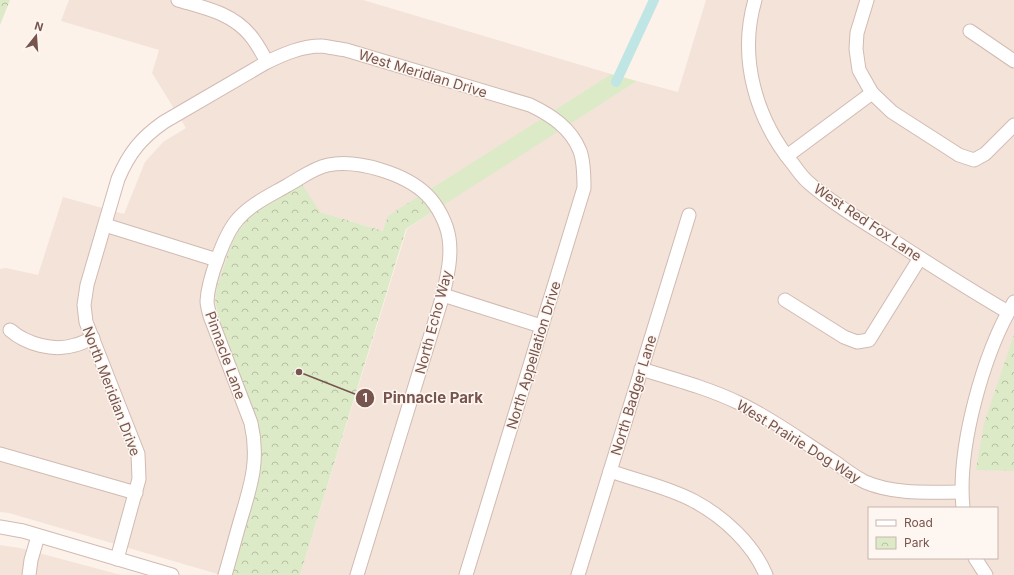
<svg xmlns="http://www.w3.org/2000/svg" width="1014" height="575" viewBox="0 0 1014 575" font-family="Inter,sans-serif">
<defs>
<pattern id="park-crowns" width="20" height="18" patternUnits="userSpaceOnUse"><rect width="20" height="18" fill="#dceac8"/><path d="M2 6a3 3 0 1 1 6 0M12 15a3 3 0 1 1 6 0" fill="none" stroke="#b7c0a5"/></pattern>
</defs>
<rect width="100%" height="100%" fill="#fcf2ea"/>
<g fill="#f4e3d9" fill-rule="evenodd">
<path d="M69 0H363L611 74 553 111 568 125 637 81 678 92 706 0H1014V575H300L407 229 432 212 383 231 320 212 249 217 240 228 232 242 217 286 215 301 216 310 221 330 258 434 221 575 9 513 0 512V269L6 268 38 275 63 197 124 214 145 162 163 142 186 128 152 73 159 50 61 21ZM869 508H997V558H869Z"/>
<polygon points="0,545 20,548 121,575 0,575"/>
</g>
<g fill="#dceac8">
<polygon points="611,74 637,81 567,126 553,111"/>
<polygon points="543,118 552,124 559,131 442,206 429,190"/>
</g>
<g fill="url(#park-crowns)">
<polygon points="0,0 10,0 0,25"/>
<polygon points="302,184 320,212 383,231 388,216 419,196 432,212 406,229 300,575 229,575 259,460 221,330 215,301 217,286 232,242 240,228 249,217 259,209"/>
<polygon points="1014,335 1014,471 976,470 984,423"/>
</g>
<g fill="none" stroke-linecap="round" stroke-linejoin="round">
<polyline stroke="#bfe6e4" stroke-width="10" points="616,82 654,0"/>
<defs>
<g id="minor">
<path d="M178 0C205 8 232 13 250 35 257 43 262 53 267 62"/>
<path d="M755 0C738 58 756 119 793 164 798 171 803 178 809 183 836 206 867 224 897 243 934 267 970 290 1008 312"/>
<polyline points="867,0 857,33 856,49 859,70 872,93 892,112 959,155 974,160 985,154 1014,125"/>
<polyline points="970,31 1014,61"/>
<polyline points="787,156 872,93"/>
<polyline points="105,225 217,260"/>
<polyline points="443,295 541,326"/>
<polyline points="785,300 844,337 857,342 869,340 920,258"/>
<path d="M10 330C26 344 54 352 75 345 81 344 87 340 93 338"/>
<path d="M641 369C674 379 708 388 739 403 773 419 803 442 835 462 844 469 855 477 865 482 896 495 929 492 961 492"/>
<polyline points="0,454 136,493"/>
<path d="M610 471C638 481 668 487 694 501 724 517 753 544 766 575"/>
<path d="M963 508C957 448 983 354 1014 302"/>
<polyline points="0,527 23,531 172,575"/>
<polyline points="975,558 986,575"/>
<path d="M117 559 139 479 138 454 86 322 84 305 87 285 118 179C129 153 141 138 164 122L267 62C284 54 302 46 321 46 330 47 338 49 346 50L530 105C551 115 571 128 580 151 584 162 584 176 584 188L466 575"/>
<polyline points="29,575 31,560 38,536"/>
<path d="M225 575C231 555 236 535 242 515 252 482 259 458 251 423L210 316C209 311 207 306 207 301 208 281 224 234 238 219 251 204 271 195 288 185 301 178 313 168 328 165 358 159 406 174 427 195 438 206 447 224 449 238 452 257 447 277 443 295L357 575"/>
<polyline points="578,575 689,215"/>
</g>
</defs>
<use href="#minor" stroke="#d1bab2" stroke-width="15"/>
<use href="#minor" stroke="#fff" stroke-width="13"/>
</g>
<g text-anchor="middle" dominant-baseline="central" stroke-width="3" stroke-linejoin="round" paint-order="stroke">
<g font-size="14" fill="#77554e" stroke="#fef7f1">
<text transform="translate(423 73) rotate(17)">West Meridian Drive</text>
<text transform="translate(868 222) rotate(34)">West Red Fox Lane</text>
<text transform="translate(433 322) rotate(-75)">North Echo Way</text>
<text transform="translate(226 355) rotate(70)">Pinnacle Lane</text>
<text transform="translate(533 355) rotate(-73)">North Appellation Drive</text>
<text transform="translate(112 391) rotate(69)">North Meridian Drive</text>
<text transform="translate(633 395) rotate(-73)">North Badger Lane</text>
<text transform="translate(799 441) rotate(32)">West Prairie Dog Way</text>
</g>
</g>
<path fill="none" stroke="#77554e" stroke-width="1.5" d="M299 372L365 398"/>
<g fill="#77554e" stroke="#fef7f1" stroke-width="1.5">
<circle cx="299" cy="372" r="4"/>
<circle cx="365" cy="398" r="10"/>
</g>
<g font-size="12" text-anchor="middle" font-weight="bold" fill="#fff">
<text x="365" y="402">1</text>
</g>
<g font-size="15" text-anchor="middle" font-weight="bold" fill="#77554e" stroke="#fef7f1" stroke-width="3" stroke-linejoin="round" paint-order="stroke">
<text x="433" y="403">Pinnacle Park</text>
</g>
<rect x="868" y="507" width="130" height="52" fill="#fef7f1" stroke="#c8b6b0"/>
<rect x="876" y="520" width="20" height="6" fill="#ffffff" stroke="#c8b6b0"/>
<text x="904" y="527" font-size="12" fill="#77554e">Road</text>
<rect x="876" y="537" width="20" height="12" fill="url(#park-crowns)" stroke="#c8b6b0"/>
<text x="904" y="547" font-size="12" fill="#77554e">Park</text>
<g transform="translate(36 36) rotate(17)" stroke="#fef7f1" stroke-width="3" paint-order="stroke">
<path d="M0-3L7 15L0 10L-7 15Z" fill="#77554e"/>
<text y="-6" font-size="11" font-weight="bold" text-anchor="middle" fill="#77554e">N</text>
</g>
</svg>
